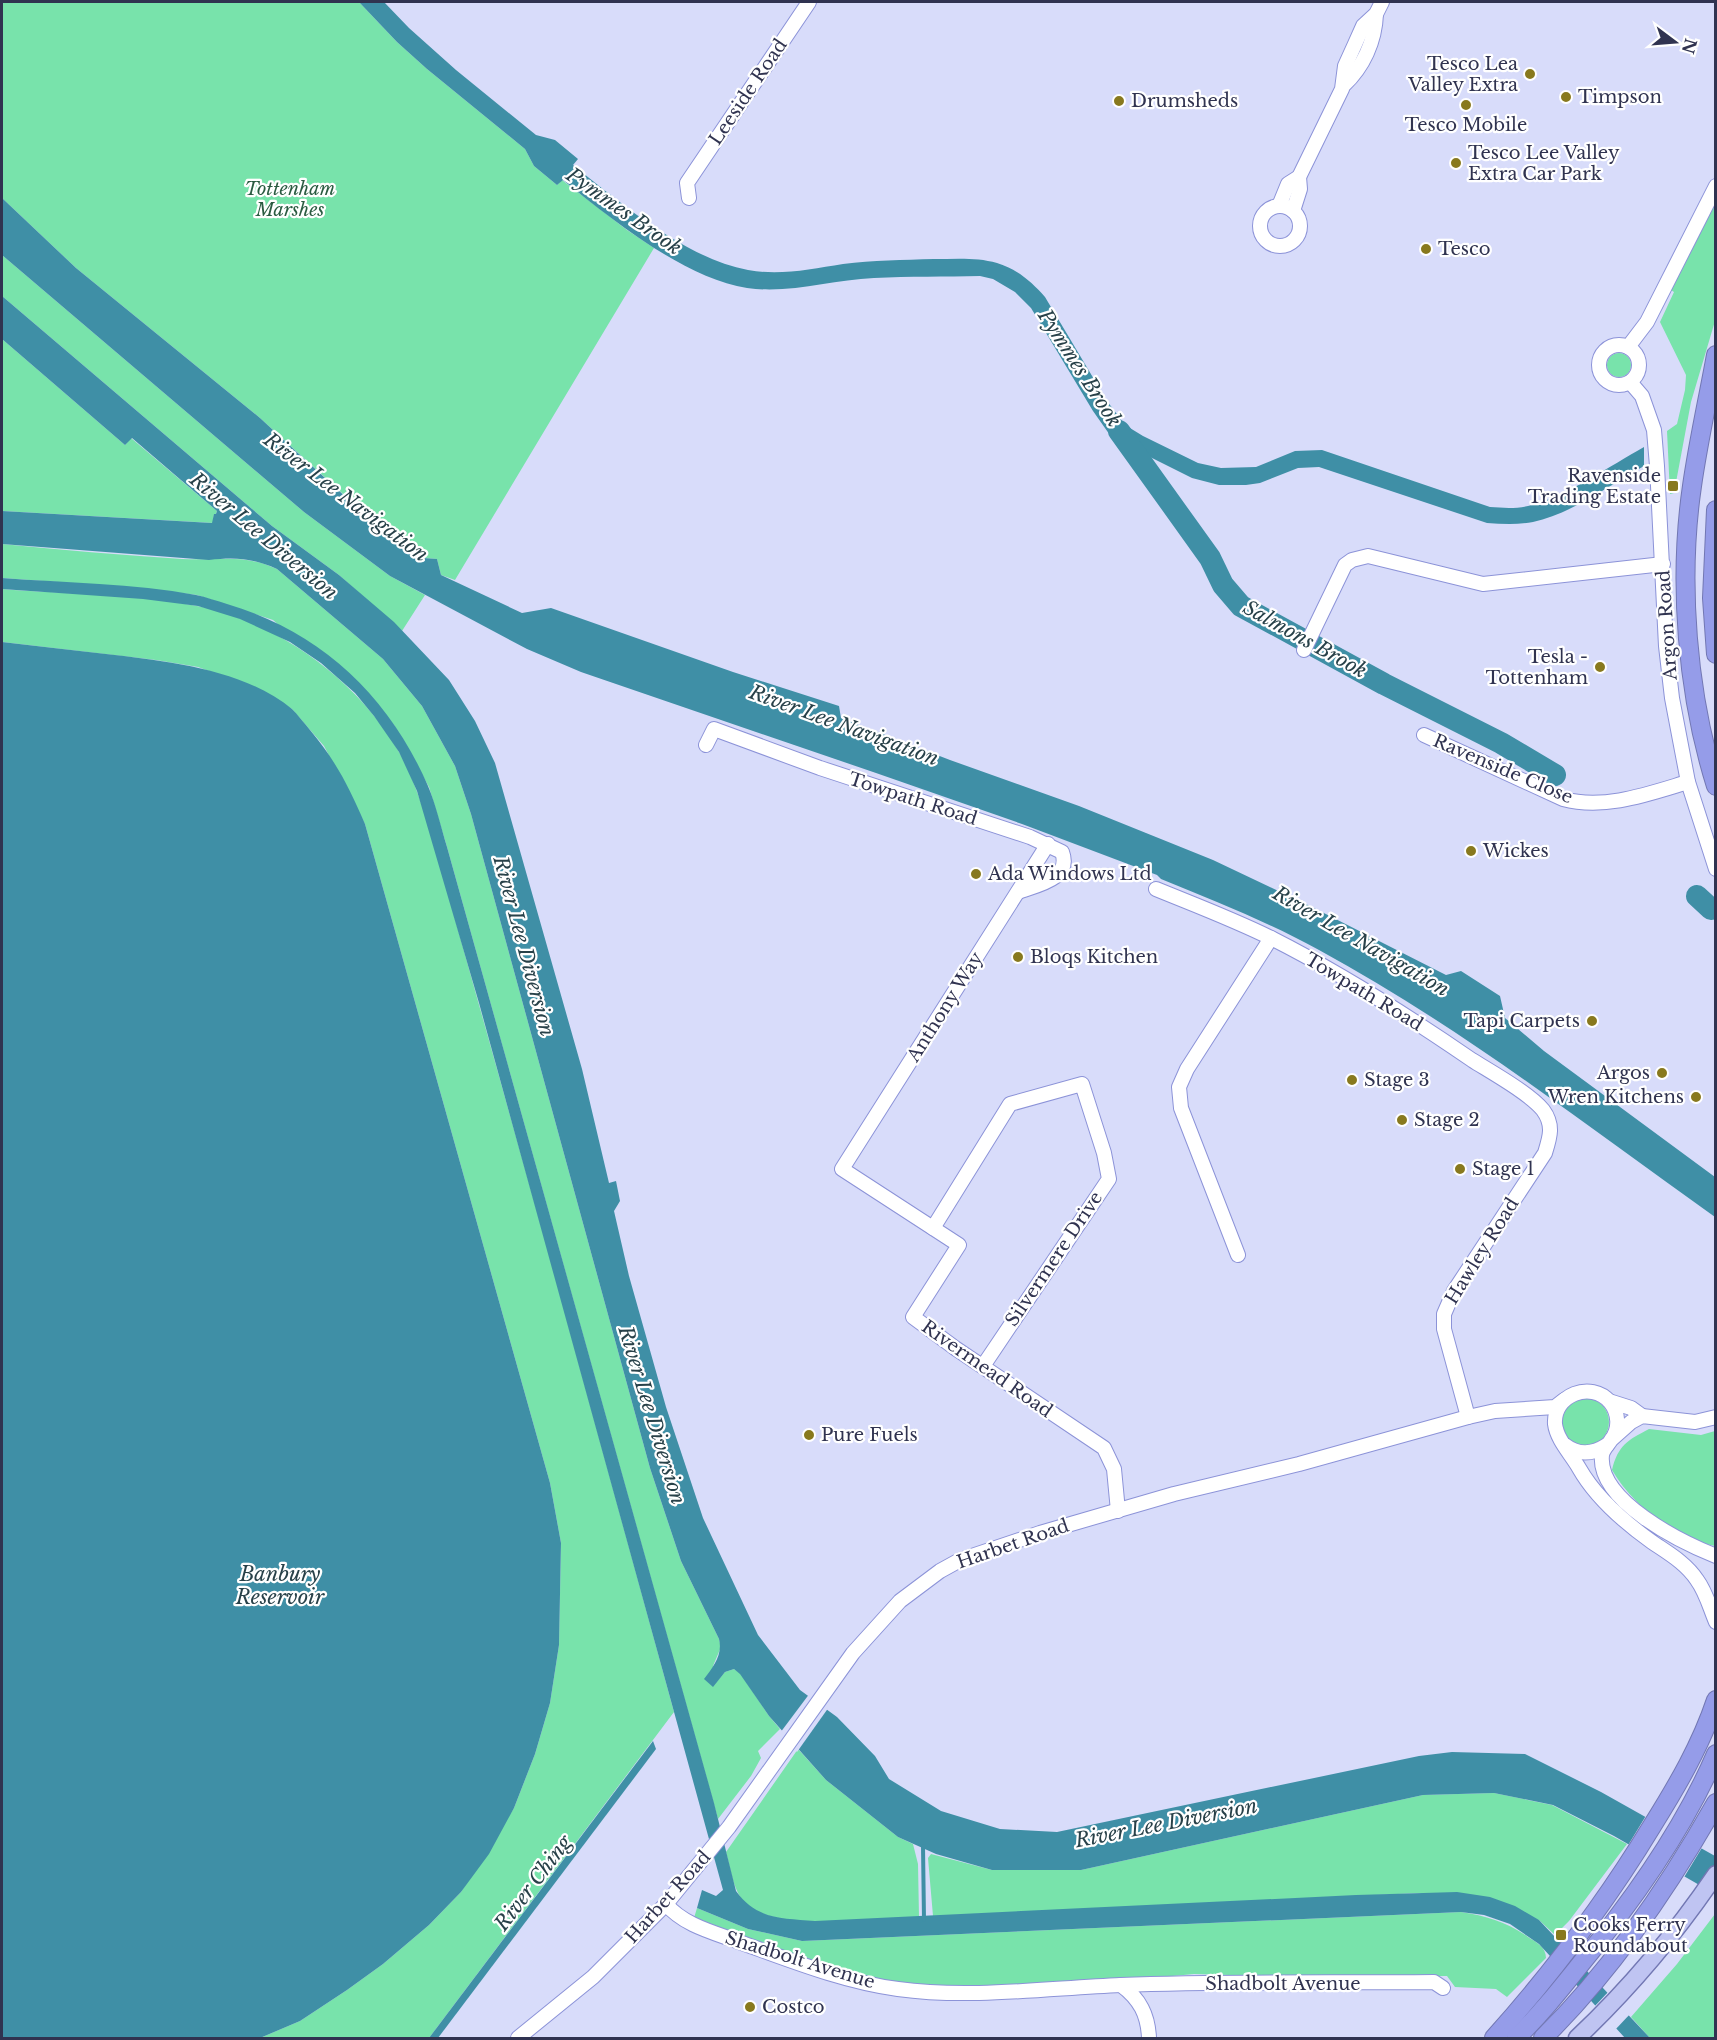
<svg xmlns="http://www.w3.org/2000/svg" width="1717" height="2040" viewBox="0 0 1717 2040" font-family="'Libre Baskerville',serif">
<rect width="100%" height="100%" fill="#d8dcfa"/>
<g fill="#78e3ab">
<polygon points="2,2 359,2 397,42 427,69 525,149 534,166 557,185 562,180 627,230 654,248 455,580 441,575 437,559 424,558 402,548 260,418 76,268 2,198"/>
<polygon points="1715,199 1715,321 1691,402 1674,493 1670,494 1667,431 1677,424 1685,390 1686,375 1660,322 1674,292 1671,290"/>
<polygon points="2,255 304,512 390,576 425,595 402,631 339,575 272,526 2,296"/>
<polygon points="2,339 125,445 131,438 217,511 216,514 214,514 213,523 2,511"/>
<circle cx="1619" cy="365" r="12"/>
<path d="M2 544C61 550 121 555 182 559 218 561 242 553 277 569L383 659 422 706 455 766 471 814 650 1468 681 1561 719 1639 721 1647 713 1666V1686L725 1672 734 1669 740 1673 769 1716 780 1729 758 1751 761 1758 751 1776 718 1819 447 847 429 787 394 725 273 620 197 595 141 588 2 578Z"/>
<path d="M2 589C64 594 136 594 197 606 279 622 358 681 399 752 414 779 423 808 432 837L548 1251 674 1712 429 2038H260L300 2021 347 1990 383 1964 429 1925 461 1892 514 1808 535 1754 550 1703 559 1645 561 1543 550 1483 365 824 324 746 292 709 261 690 198 667 156 660 2 642Z"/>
<circle cx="1585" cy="1422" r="24"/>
<path d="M1649 1429 1701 1435 1715 1431V1546C1674 1537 1633 1506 1612 1470 1618 1445 1628 1440 1649 1429Z"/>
<path d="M798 1749 826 1780 898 1837 913 1844 918 1864 919 1917C878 1919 775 1932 746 1904 733 1891 731 1870 726 1852Z"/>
<polygon points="1494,1793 1552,1805 1627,1844 1569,1921 1555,1935 1539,1920 1419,1893 933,1916 928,1858 931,1854 992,1870 1081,1870 1423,1795"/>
<path d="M697 1908 748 1929 802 1941 1461 1912C1486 1916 1507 1922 1528 1937 1536 1942 1546 1947 1546 1958L1507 1997 1496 1989 1455 1987 1447 1976 1301 1977 1194 1974 1076 1985 943 1988 877 1981 800 1959 704 1925 694 1918Z"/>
<polygon points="1715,1914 1715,2038 1650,2038 1631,2017 1677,1964"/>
</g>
<g fill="#3f8fa6">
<path d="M359 2H384L409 28 456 70 536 135 555 140 578 159 573 165C622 204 685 258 748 270 780 276 811 269 843 264 873 260 903 260 934 259 955 259 977 257 997 263 1017 269 1032 282 1045 297L1107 401 1125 425 1143 436 1198 463 1221 468 1256 467 1295 451 1322 450 1490 507C1504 508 1518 509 1532 505 1568 495 1610 466 1644 447V466C1610 485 1571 514 1533 522 1517 525 1502 524 1487 523L1319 467 1298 468 1260 483 1246 485H1219L1192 478 1112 438 1093 411 1031 308 1015 292 993 279 980 276C945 277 909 276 874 278 831 280 790 294 747 288 684 278 611 219 563 180L557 185 534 166 525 149 427 69 397 42Z"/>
<path d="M2 198 76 268 260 418 401 548 423 558 437 559 441 575 522 613 551 608 733 672 839 706 841 718 950 760 1079 806 1213 860 1312 907 1446 975 1461 971 1500 996 1505 1018 1544 1051 1715 1177V1217C1586 1125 1459 1026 1319 950 1268 922 1215 901 1161 879L1157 875 1022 824 876 773 581 672 527 649 390 576 304 512 2 255Z"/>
<path d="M2 296 272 526 339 575 394 622 449 680 475 721 495 763 582 1069 609 1183 616 1181 620 1201 614 1211 629 1276 666 1407 703 1518 758 1635 800 1690 837 1717 875 1756 889 1779 941 1811 1000 1829 1057 1832 1419 1756 1452 1752 1525 1754 1601 1792 1715 1856V1894L1614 1836 1553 1805 1494 1793 1423 1795 1081 1870H992L936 1854 898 1837 826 1780 769 1716 740 1674 734 1669 725 1672 713 1687 704 1679C713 1667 723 1655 719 1639L681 1561 650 1468 471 814 455 766 422 706 383 659 277 569C252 558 235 557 209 560L2 544V511L212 523 214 514H216L217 511 132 438 125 445 2 339Z"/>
<path d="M2 578C66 583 133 583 196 595 206 597 217 601 227 604 321 632 389 696 428 786 436 805 441 827 447 847L714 1803 736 1891C757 1920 782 1918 815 1921L1356 1895 1457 1892 1490 1897 1515 1906 1539 1920 1650 2038H1625L1539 1944 1510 1924 1484 1915 1461 1912 802 1941 748 1929 697 1908 702 1890 716 1896 723 1890 479 1003 417 791 399 752 374 716 355 693 321 663 290 642 240 619 198 606 143 599 2 589Z"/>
<path d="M2 642C36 646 71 650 106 654 166 661 244 669 292 709 298 715 304 723 310 730 336 761 349 787 365 824L550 1483 561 1543 559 1645 550 1703 535 1754 514 1808 489 1854 461 1892 429 1925 383 1964 347 1990 300 2021 260 2038H2Z"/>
<polygon points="653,1741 656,1749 438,2038 429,2038"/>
</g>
<g fill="#d8dcfa">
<polygon points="810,1693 829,1707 797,1752 780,1733"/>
<polygon points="1647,1814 1703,1846 1683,1879 1627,1847"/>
<polygon points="1610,1990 1631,2013 1614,2031 1593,2008"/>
</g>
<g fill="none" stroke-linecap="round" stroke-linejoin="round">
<polyline stroke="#3f8fa6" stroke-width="4" points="923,1846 924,1920"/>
<g stroke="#3f8fa6" stroke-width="22">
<polyline points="1119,431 1210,558 1223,585 1241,606 1384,684 1501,743 1555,775"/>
<polyline points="1697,896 1711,909"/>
</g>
<defs>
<g id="minor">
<path d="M1344 85C1363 67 1375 42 1376 14"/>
<polyline points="689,198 687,183 809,2"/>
<circle cx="1280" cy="226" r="20"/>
<polyline points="1279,206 1288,184 1299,177 1342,89 1345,66 1355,44 1363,26 1376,14 1382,2"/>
<polyline points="1293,211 1300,189 1299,177"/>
<circle cx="1619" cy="365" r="20"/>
<polyline points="1628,347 1647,322 1716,186"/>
<polyline points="1630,382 1642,396 1654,430 1657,466 1666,646 1672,698 1688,782 1716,869"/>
<polyline points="1304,650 1345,565 1352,560 1368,556 1483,584 1663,564"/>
<path d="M1424 735 1563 799C1605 810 1648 794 1688 782"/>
<path d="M706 745 714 729 820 768 1030 837 1062 852C1072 879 1037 885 1018 892"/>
<polyline points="1048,844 842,1169 959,1245 913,1317 955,1348 1104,1448 1114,1469 1118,1511"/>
<path d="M1156 889C1195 905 1235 920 1273 939 1342 974 1408 1016 1472 1060 1491 1072 1529 1093 1543 1110 1554 1125 1550 1137 1545 1153L1454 1291 1444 1314V1329L1468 1417"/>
<polyline points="933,1228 1010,1104 1082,1084 1104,1153 1109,1179 983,1366"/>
<polyline points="1238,1255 1181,1108 1179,1087 1187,1069 1271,938"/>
<polyline points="1609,1401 1631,1408 1642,1416"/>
<polyline points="1613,1438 1631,1422 1642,1416 1695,1422 1716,1417"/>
<path d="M1565 1445C1579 1456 1593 1454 1607 1445"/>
<path d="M1716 1556C1681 1542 1597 1501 1602 1455 1603 1449 1608 1445 1611 1440 1620 1429 1619 1413 1610 1402 1591 1380 1553 1395 1555 1424 1557 1440 1571 1454 1579 1468 1596 1498 1624 1522 1652 1542 1668 1553 1686 1563 1697 1580 1706 1592 1710 1608 1716 1622"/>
<path d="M666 1904C684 1926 716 1933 742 1943 792 1961 845 1982 898 1989 970 1999 1049 1988 1121 1985 1225 1981 1330 1983 1434 1982L1443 1988"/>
<path d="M1121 1985C1140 1999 1148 2015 1149 2038"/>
<polyline points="518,2038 593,1977 666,1904 729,1827 853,1653 900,1601 940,1571 960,1560 1040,1533 1174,1494 1299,1464 1468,1417 1495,1411 1555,1407 1564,1400"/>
</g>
<path id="major" d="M1577 2038C1631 1987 1674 1936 1716 1874"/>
<g id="highway">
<path d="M1716 355C1708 399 1698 443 1692 486 1678 582 1687 694 1716 786"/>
<polyline points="1716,510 1712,598 1716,654"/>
<path d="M1494 2038C1553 1972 1606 1902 1652 1826 1677 1786 1701 1745 1716 1700"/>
<path d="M1516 2038C1539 2016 1559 1991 1579 1966 1632 1902 1683 1831 1716 1754"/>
<path d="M1543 2038C1612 1970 1668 1888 1716 1803"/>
</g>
</defs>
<use href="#minor" stroke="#8c93d8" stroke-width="16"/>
<use href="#major" stroke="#7277b3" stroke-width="19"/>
<use href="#highway" stroke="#7277b3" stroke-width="20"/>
<use href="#minor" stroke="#fff" stroke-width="14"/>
<use href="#major" stroke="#bfc4f2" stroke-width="16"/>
<use href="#highway" stroke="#959ce9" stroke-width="18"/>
</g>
<g fill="#88791e" stroke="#fff" stroke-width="2">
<circle cx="1530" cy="74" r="6"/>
<circle cx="1566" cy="97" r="6"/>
<circle cx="1119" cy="101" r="6"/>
<circle cx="1466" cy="105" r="6"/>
<circle cx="1456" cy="163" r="6"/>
<circle cx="1426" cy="249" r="6"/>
<rect x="1667" y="480" width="12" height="12" rx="3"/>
<circle cx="1600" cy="667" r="6"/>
<circle cx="1471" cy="851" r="6"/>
<circle cx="976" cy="874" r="6"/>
<circle cx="1018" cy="957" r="6"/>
<circle cx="1592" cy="1021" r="6"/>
<circle cx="1662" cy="1073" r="6"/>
<circle cx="1352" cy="1080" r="6"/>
<circle cx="1696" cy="1097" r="6"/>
<circle cx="1402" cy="1120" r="6"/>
<circle cx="1460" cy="1169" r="6"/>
<circle cx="809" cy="1435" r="6"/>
<rect x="1555" y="1929" width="12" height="12" rx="3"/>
<circle cx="750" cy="2007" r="6"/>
</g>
<g text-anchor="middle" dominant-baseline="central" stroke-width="4.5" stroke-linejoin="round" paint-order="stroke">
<g font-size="18" fill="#303350" stroke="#fff" text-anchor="start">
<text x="1518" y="64" text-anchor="end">Tesco Lea<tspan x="1518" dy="21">Valley Extra</tspan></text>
<text x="1578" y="97">Timpson</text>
<text x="1131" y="101">Drumsheds</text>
<text x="1466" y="125" text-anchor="middle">Tesco Mobile</text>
<text x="1468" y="153">Tesco Lee Valley<tspan x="1468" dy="21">Extra Car Park</tspan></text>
<text x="1438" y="249">Tesco</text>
<text x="1661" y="476" text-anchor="end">Ravenside<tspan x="1661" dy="21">Trading Estate</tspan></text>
<text x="1588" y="657" text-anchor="end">Tesla -<tspan x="1588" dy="21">Tottenham</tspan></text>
<text x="1483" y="851">Wickes</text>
<text x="988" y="874">Ada Windows Ltd</text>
<text x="1030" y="957">Bloqs Kitchen</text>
<text x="1580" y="1021" text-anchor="end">Tapi Carpets</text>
<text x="1650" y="1073" text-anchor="end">Argos</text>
<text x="1364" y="1080">Stage 3</text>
<text x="1684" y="1097" text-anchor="end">Wren Kitchens</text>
<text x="1414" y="1120">Stage 2</text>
<text x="1472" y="1169">Stage 1</text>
<text x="821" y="1435">Pure Fuels</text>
<text x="1573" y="1925">Cooks Ferry<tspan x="1573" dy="21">Roundabout</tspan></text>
<text x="762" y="2007">Costco</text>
</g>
<g font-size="18" fill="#303350" stroke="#fff">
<text transform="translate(748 92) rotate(-56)">Leeside Road</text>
<text transform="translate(1667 625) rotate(-94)">Argon Road</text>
<text transform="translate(1503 769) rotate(23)">Ravenside Close</text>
<text transform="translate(913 799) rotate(18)">Towpath Road</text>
<text transform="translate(1364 992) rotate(31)">Towpath Road</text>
<text transform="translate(945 1007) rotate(-58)">Anthony Way</text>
<text transform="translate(1482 1251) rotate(-58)">Hawley Road</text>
<text transform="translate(1054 1259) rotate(-56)">Silvermere Drive</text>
<text transform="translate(987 1369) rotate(35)">Rivermead Road</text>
<text transform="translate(1013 1544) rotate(-19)">Harbet Road</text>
<text transform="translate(668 1897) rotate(-48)">Harbet Road</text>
<text transform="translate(800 1960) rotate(17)">Shadbolt Avenue</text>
<text x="1283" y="1984">Shadbolt Avenue</text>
</g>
<g font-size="18" font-style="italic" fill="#2a5b41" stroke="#fff">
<text x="290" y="189">Tottenham<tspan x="290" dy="21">Marshes</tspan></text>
</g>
<g font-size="20" font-style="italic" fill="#284149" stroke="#fff">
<text transform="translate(624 211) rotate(35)">Pymmes Brook</text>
<text transform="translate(1080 368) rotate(57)">Pymmes Brook</text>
<text transform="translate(346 497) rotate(37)">River Lee Navigation</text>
<text transform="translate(264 536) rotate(40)">River Lee Diversion</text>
<text transform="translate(1305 639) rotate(29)">Salmons Brook</text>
<text transform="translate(844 725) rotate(20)">River Lee Navigation</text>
<text transform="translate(1361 941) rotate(30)">River Lee Navigation</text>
<text transform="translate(524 946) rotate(75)">River Lee Diversion</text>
<text transform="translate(652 1415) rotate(73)">River Lee Diversion</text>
<text x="280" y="1574">Banbury<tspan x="280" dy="23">Reservoir</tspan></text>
<text transform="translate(1166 1823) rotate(-11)">River Lee Diversion</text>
<text transform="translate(533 1883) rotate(-53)">River Ching</text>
</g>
</g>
<rect width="1717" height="2040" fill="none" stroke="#303350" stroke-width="6"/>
<g transform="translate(1675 42) rotate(106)" stroke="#ffffff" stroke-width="4.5" paint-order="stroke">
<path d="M0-4.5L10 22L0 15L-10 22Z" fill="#303350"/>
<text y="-9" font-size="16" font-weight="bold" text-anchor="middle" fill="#303350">N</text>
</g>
</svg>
